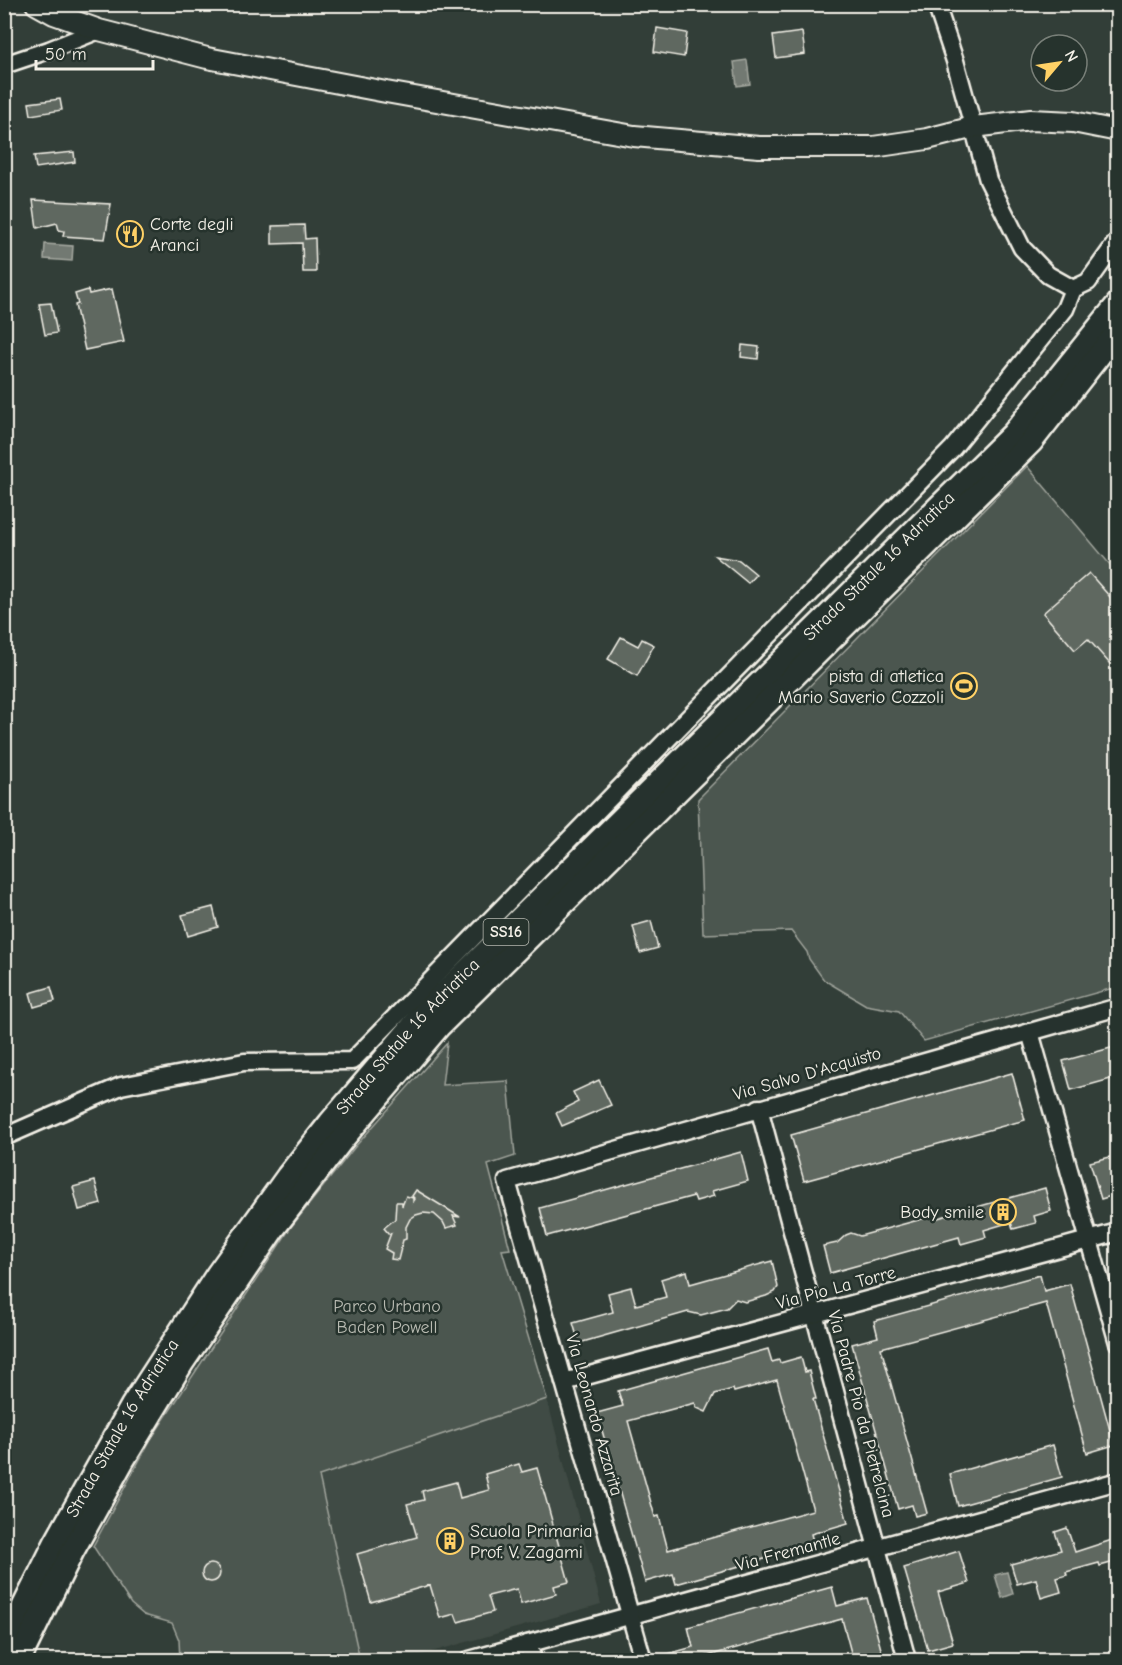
<svg xmlns="http://www.w3.org/2000/svg" width="1122" height="1665" viewBox="0 0 1122 1665" font-family="'Comic Neue',sans-serif">
<rect width="100%" height="100%" fill="#323e38"/>
<filter id="ink" filterUnits="userSpaceOnUse"><feTurbulence type="fractalNoise" baseFrequency=".0167" numOctaves="2"/><feDisplacementMap in="SourceGraphic" scale="12" xChannelSelector="R" yChannelSelector="G"/><feConvolveMatrix kernelMatrix="1 2 1 2 8 2 1 2 1" color-interpolation-filters="sRGB"/></filter>
<g filter="url(#ink)">
<polygon fill="#404b44" points="547,1399 601,1604 403,1660 360,1660 318,1476"/>
<g fill="#4c564f" stroke="#a0a49c" stroke-width="1.5">
<polygon points="1027,466 1117,573 1117,987 924,1041 899,1011 866,1005 824,980 809,959 807,952 791,931 703,934 698,799"/>
<polygon points="447,1043 442,1085 508,1081 515,1156 488,1165 510,1249 502,1250 547,1399 319,1476 360,1660 180,1660 179,1640 172,1623 144,1615 131,1604 93,1546 151,1439 291,1227 354,1148"/>
</g>
<g fill="#727972" stroke="#a6a9a1" stroke-width="1.5">
<polygon points="747,60 750,84 737,86 734,62"/>
<polygon points="45,244 73,246 72,261 44,259"/>
<polygon points="1007,1572 1013,1594 1002,1598 995,1575"/>
</g>
<g fill="#5f6861" stroke="#f4f1e8" stroke-width="1.5" fill-rule="evenodd">
<polygon points="657,28 687,33 684,57 654,52"/>
<polygon points="802,32 805,54 776,58 773,36"/>
<polygon points="60,99 62,110 31,115 29,103"/>
<polygon points="74,152 75,162 36,168 34,156"/>
<polygon points="33,200 111,204 105,239 63,236 64,231 59,230 57,223 37,228"/>
<polygon points="304,225 305,239 315,238 316,272 303,272 302,243 272,244 272,226"/>
<polygon points="112,289 124,342 85,350 75,305 78,304 75,294 88,290 89,294"/>
<polygon points="51,303 57,333 45,335 39,304"/>
<polygon points="742,345 759,347 758,359 741,357"/>
<polygon points="715,556 739,560 756,574 748,583"/>
<polygon points="1089,573 1118,606 1118,673 1088,639 1075,650 1043,613"/>
<polygon points="621,637 638,646 642,639 654,645 637,676 608,659"/>
<polygon points="213,907 218,927 188,936 182,915"/>
<polygon points="651,921 658,948 640,953 633,926"/>
<polygon points="51,987 55,1001 34,1007 30,993"/>
<polygon points="1118,1046 1118,1077 1071,1090 1063,1061"/>
<polygon points="1012,1073 1025,1120 804,1181 791,1135"/>
<polygon points="599,1080 611,1105 562,1126 556,1113 578,1102 573,1092"/>
<polygon points="741,1152 748,1181 712,1191 714,1196 696,1201 694,1196 547,1236 540,1208"/>
<polygon points="1118,1155 1118,1194 1101,1199 1090,1162"/>
<polygon points="95,1181 101,1204 79,1210 73,1187"/>
<polygon points="1045,1188 1051,1211 1034,1216 1036,1223 1013,1229 1011,1222 984,1230 986,1237 961,1244 959,1237 830,1273 823,1246 837,1243 846,1235 851,1233 860,1236 933,1216 934,1219"/>
<polygon points="416,1190 460,1217 453,1216 457,1225 446,1228 443,1222 434,1214 423,1213 416,1215 410,1219 406,1227 406,1239 403,1240 398,1260 391,1259 392,1253 385,1249 391,1233 389,1234 384,1228 395,1219 396,1202 402,1202 402,1206 406,1196 413,1198 413,1202 415,1199 412,1196"/>
<polygon points="772,1261 778,1287 775,1292 766,1296 745,1302 736,1299 727,1308 701,1315 688,1312 579,1343 573,1323 613,1312 608,1293 631,1287 636,1305 666,1297 661,1279 687,1271 690,1284"/>
<polygon points="1040,1275 1044,1291 1070,1284 1114,1445 1087,1453 1046,1303 881,1348 927,1513 915,1516 912,1505 898,1509 852,1344 878,1337 874,1321"/>
<path d="M768 1349 772 1362 779 1360 780 1363 801 1357 805 1372 809 1371 816 1399H813L848 1523 811 1534 814 1545 676 1584 673 1574 645 1582 597 1413 623 1406 618 1391ZM777 1380 813 1510 668 1550 659 1516 655 1517 628 1421 695 1403 697 1408 706 1412 715 1394 733 1389 734 1392Z"/>
<polygon points="1053,1445 1062,1477 958,1506 950,1474"/>
<polygon points="519,1464 522,1472 537,1468 547,1503 569,1582 554,1586 556,1594 521,1604 517,1589 488,1596 493,1612 458,1622 455,1614 440,1618 430,1585 371,1602 357,1554 417,1537 407,1504 424,1500 422,1491 456,1482 460,1498 489,1490 485,1474"/>
<polygon points="1067,1528 1075,1552 1118,1538 1118,1561 1100,1566 1099,1563 1066,1572 1067,1575 1057,1578 1061,1592 1041,1598 1036,1579 1017,1584 1011,1564 1061,1550 1055,1532"/>
<polygon points="959,1551 969,1583 938,1592 953,1643 928,1650 904,1568"/>
<circle cx="211" cy="1573" r="9"/>
<polygon points="832,1587 837,1606 867,1598 884,1660 853,1660 842,1619 700,1658 700,1660 657,1660 657,1657 693,1647 688,1627"/>
</g>
<g fill="none" stroke-linecap="round" stroke-linejoin="round">
<defs>
<g id="minor">
<polyline points="936,4 955,61 988,180 1022,248 1048,275 1073,289"/>
<polyline points="4,65 49,50 99,30"/>
<polyline points="1030,1032 1118,1343"/>
<polyline points="759,1108 907,1660"/>
<polyline points="4,1137 121,1086 244,1062 352,1061 953,448 1065,309 1073,289 1088,282 1118,240"/>
<polyline points="564,1382 1118,1232"/>
<polyline points="528,1644 533,1660"/>
<polyline points="469,1660 1118,1481"/>
<polyline points="643,1660 507,1181 1118,1007"/>
</g>
<polyline id="major" points="36,4 54,14 99,30 207,58 386,92 634,136 759,147 873,147 927,139 974,127 1031,120 1073,122 1118,131"/>
<g id="highway">
<path id="s1" d="M4 1646 56 1542 132 1406 217 1275 288 1176 330 1123 423 1014 1013 434 1118 304"/>
<polyline points="19,1660 72,1552 123,1460 182,1363 273,1229 345,1136 438,1027 1031,442 1118,331"/>
</g>
</defs>
<use href="#minor" stroke="#f4f1e8" stroke-width="21"/>
<use href="#major" stroke="#f4f1e8" stroke-width="24"/>
<use href="#highway" stroke="#f4f1e8" stroke-width="27"/>
<use href="#minor" stroke="#26332d" stroke-width="16"/>
<use href="#major" stroke="#26332d" stroke-width="20"/>
<use href="#highway" stroke="#26332d" stroke-width="22"/>
</g>
</g>
<defs>
<symbol id="restaurant-ring" viewBox="-11 -11 22 22"><circle r="9.5" fill="#26332d" stroke="#ffd166" stroke-width="1.5"/><path d="M-5-6h1v4h1v-4h1v4h1v-4h1v5L-1.5 .5V6h-2V.5L-5-1ZM5-6V6H3V1.5H1.5Q1.5-4 5-6Z" fill="#ffd166"/></symbol>
<symbol id="stadium-ring" viewBox="-11 -11 22 22"><circle r="9.5" fill="#26332d" stroke="#ffd166" stroke-width="1.5"/><path d="M0-5a6.5 5 0 1 0 0 10a6.5 5 0 1 0 0-10ZM-3.5-1.8h7v3.6h-7Z" fill="#ffd166"/></symbol>
<symbol id="building-ring" viewBox="-11 -11 22 22"><circle r="9.5" fill="#26332d" stroke="#ffd166" stroke-width="1.5"/><path d="M-4-6H4V6H1V3H-1V6H-4ZM-2.5-4.3h1.7v1.8h-1.7ZM.8-4.3h1.7v1.8H.8ZM-2.5-1h1.7V.8h-1.7ZM.8-1h1.7V.8H.8Z" fill="#ffd166"/></symbol>
</defs>
<g fill-rule="evenodd">
<use href="#restaurant-ring" x="115" y="219" width="30" height="30"/>
<use href="#stadium-ring" x="949" y="671" width="30" height="30"/>
<use href="#building-ring" x="988" y="1197" width="30" height="30"/>
<use href="#building-ring" x="435" y="1526" width="30" height="30"/>
</g>
<g text-anchor="middle" dominant-baseline="central" stroke-width="5" stroke-linejoin="round" paint-order="stroke">
<rect fill="#26332d" stroke="#b6b8b0" stroke-width="1.5" x="483.5" y="919" width="45" height="26" rx="4.5"/>
<g font-size="16" font-weight="bold" fill="#f4f1e8">
<text x="506" y="932">SS16</text>
</g>
<g font-size="18" fill="#f4f1e8" stroke="#26332d" text-anchor="start">
<text x="150" y="224">Corte degli<tspan x="150" dy="21">Aranci</tspan></text>
<text x="944" y="676" text-anchor="end">pista di atletica<tspan x="944" dy="21">Mario Saverio Cozzoli</tspan></text>
<text x="984" y="1212" text-anchor="end">Body smile</text>
<text x="470" y="1531">Scuola Primaria<tspan x="470" dy="21">Prof. V. Zagami</tspan></text>
</g>
<g font-size="18" fill="#f4f1e8" stroke="#26332d">
<text stroke="none"><textPath href="#s1" startOffset="1400">Strada Statale 16 Adriatica</textPath></text>
<text stroke="none"><textPath href="#s1" startOffset="734">Strada Statale 16 Adriatica</textPath></text>
<text transform="translate(807 1074) rotate(-16)">Via Salvo D'Acquisto</text>
<text transform="translate(836 1288) rotate(-15)">Via Pio La Torre</text>
<text transform="translate(861 1414) rotate(75)">Via Padre Pio da Pietrelcina</text>
<text transform="translate(594 1415) rotate(74)">Via Leonardo Azzarita</text>
<text stroke="none"><textPath href="#s1" startOffset="248">Strada Statale 16 Adriatica</textPath></text>
<text transform="translate(788 1552) rotate(-15)">Via Fremantle</text>
</g>
<g font-size="18" fill="#b9bbb2" stroke="#26332d">
<text x="387" y="1306">Parco Urbano<tspan x="387" dy="21">Baden Powell</tspan></text>
</g>
</g>
<rect width="1122" height="1665" fill="none" stroke="#26332d" stroke-width="24"/>
<rect x="12" y="12" width="1098" height="1641" fill="none" stroke="#f4f1e8" stroke-width="2" filter="url(#ink)"/>
<g transform="translate(1059 63) rotate(61)"><circle r="28" fill="#26332d" stroke="#787f78" stroke-width="1.5"/>
<path d="M0-4.5L10 22L0 15L-10 22Z" fill="#ffd166"/>
<text y="-9" font-size="16" font-weight="bold" text-anchor="middle" fill="#f4f1e8">N</text>
</g>
<path d="M36 60v9h117v-9" fill="none" stroke="#f4f1e8" stroke-width="3"/>
<text x="45" y="60" font-size="18" fill="#f4f1e8" stroke="#26332d" stroke-width="4.5" paint-order="stroke">50 m</text>
</svg>
